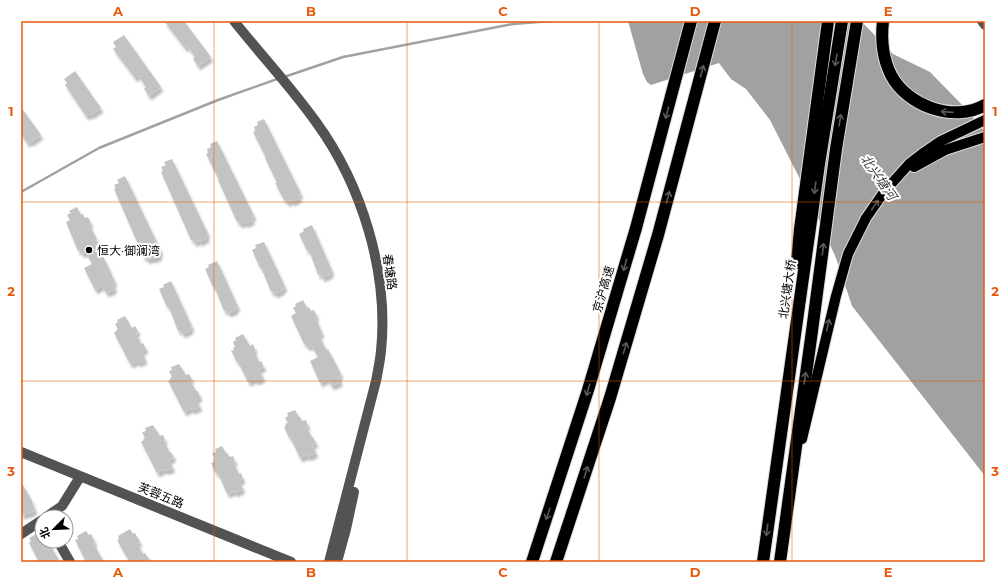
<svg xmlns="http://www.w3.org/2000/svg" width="1006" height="583" viewBox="0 0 1006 583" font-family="Montserrat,'Noto Sans SC',sans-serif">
<defs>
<filter id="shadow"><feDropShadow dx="2.5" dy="4.5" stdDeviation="1" flood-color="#0004"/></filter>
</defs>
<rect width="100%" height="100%" fill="#fff"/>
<polygon fill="#a1a1a1" points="628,21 861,21 893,54 930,72 968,111 985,132 985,476 852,306 836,258 804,187 770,120 746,89 731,79 719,63 651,85 647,82 643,74"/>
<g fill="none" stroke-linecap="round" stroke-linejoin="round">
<g stroke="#a1a1a1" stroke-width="2.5">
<polyline points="284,77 343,57 513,24 551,21"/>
<polyline points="21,192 99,148 218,100 280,78"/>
</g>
</g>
<g fill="#c3c3c3" filter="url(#shadow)">
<polygon points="164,21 184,21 211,57 198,66 193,59 195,57 187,46 185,48"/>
<polygon points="124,35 161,87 149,96 144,89 146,87 138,75 135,78 113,49 116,47 113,42"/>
<polygon points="75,71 101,108 91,115 90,114 86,116 65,85 67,83 64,79"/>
<polygon points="21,107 41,135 31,142 30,141 27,143 21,134"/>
<polygon points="264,119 301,194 298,195 300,198 292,202 291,200 287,203 285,199 284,200 275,183 277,183 265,158 266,158 253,132 255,131 254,127 258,125 257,122"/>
<polygon points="217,141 254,216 251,217 253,220 245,224 245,222 240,224 238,221 237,222 218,180 219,180 206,154 208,153 207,149 211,147 210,144"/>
<polygon points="172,159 208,234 206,235 207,238 200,242 199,240 194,243 193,239 191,240 161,172 163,171 161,167 166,165 164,162"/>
<polygon points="125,176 161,251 159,252 160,256 153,259 152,258 147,260 146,257 144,258 114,189 116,188 114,185 119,183 117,180"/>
<polygon points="77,207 81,215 83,214 85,218 88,217 91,223 89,224 97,240 93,241 101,257 103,256 115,282 113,282 114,285 113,285 115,289 106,293 102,286 95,290 84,268 92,264 86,252 82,254 80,250 78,251 66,222 70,220 67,215 71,213 69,211"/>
<polygon points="312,225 332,271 330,272 331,274 322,278 321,274 318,275 309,250 307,251 299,234 304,231 303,229"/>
<polygon points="264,242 285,287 282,289 283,290 275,294 273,291 271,292 261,267 260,268 252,250 256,248 255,245"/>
<polygon points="217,261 238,307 235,308 236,310 228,313 226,310 224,311 214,286 213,287 205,269 209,267 208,265"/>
<polygon points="171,281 192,327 190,328 191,330 182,334 181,330 178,331 169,307 167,307 159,289 164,287 163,285"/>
<polygon points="303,300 307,308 309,307 311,311 314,310 317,316 315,317 322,333 319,335 326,350 328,349 341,374 339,375 340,382 332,386 327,379 320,383 310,361 318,357 311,345 307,347 306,343 304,344 291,316 296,313 293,308 296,306 295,304"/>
<polygon points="125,316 132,328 135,326 138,331 136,333 141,344 143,343 146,349 142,351 145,360 138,363 137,361 130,364 114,333 118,329 115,324 118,322 117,320"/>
<polygon points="243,334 250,346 253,344 255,349 254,351 259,362 261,361 264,367 259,369 263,378 256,381 255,379 248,382 238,362 237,362 231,351 234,350 233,348 235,347 233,342 236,340 235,338"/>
<polygon points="179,364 186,375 189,374 192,379 190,380 196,391 198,391 200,397 196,399 200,407 192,410 191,408 184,412 168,381 170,380 170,378 172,377 169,371 172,370 171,367"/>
<polygon points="295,410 299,417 300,417 302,421 306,420 308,425 306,426 312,438 313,437 316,443 312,445 316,453 308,457 307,455 300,458 290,437 289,438 284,427 286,426 285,424 288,423 285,418 288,416 287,413"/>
<polygon points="153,425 160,436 163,435 165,440 164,441 169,452 171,452 174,457 169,460 173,468 166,471 165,469 157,473 141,442 144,440 143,439 145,438 142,432 146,431 145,428"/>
<polygon points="222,446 226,453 227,453 230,457 233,456 235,461 233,462 239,474 241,473 243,479 239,481 243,489 235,493 234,491 227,494 218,473 216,474 211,463 214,462 213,460 215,459 212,453 216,452 215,449"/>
<polygon points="21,482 31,499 35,510 30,513 21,515"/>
<polygon points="130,529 133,534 135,533 140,542 137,543 143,554 145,553 151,562 130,562 126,556 117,540 119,539 118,536"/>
<polygon points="42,531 42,541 48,541 60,562 39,562 29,543 31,541 29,538"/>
<polygon points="86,531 89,535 91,534 95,542 93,543 104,562 86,562 75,540 78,539 77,536"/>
</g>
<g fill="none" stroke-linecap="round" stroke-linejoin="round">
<defs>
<g id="major">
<polyline points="914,167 945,150 985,137"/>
<polyline points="802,439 836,296 848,254 866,218 884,192 909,164 922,154 941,141 985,120"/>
</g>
<g id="highway">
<path d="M883 21C881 39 883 59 891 75 907 106 954 123 985 105"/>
<polyline points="797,263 800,229 828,21"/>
<polyline points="532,562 588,390 636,228 691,21"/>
<polyline points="556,562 610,398 658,235 715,21"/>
<polyline points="763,562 819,164 842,21"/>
<polyline points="780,562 812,331 836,149 857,21"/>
</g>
</defs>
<use href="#major" stroke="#dbdbdb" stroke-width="12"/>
<use href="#highway" stroke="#dbdbdb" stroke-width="14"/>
<g stroke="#535353" stroke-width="10">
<path d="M234 21C261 55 291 87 316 122 362 185 389 273 381 351 380 361 378 371 376 381L329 562"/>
<polyline points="982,21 985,25"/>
<polyline points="21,452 291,562"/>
<polyline points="46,517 62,506 80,477"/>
<polyline points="21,534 42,520"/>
<polyline points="58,541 70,562"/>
<polyline points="337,562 346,529 354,492"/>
</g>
<use href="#major" stroke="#000" stroke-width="10"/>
<use href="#highway" stroke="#000" stroke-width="12"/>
</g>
<defs><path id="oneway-shaft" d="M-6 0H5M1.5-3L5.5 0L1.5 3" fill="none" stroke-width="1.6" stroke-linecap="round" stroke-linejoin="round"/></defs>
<g stroke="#595959">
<use href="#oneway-shaft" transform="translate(836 60) rotate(99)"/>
<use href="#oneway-shaft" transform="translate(702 71) rotate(-75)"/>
<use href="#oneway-shaft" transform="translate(947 112) rotate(-176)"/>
<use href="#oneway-shaft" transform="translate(667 113) rotate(105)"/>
<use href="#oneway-shaft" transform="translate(840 120) rotate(-81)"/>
<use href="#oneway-shaft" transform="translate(815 188) rotate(98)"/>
<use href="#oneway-shaft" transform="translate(668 197) rotate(-75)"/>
<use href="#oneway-shaft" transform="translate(875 205) rotate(-55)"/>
<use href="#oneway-shaft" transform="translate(823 249) rotate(-83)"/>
<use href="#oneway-shaft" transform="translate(625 265) rotate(106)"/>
<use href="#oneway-shaft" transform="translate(828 325) rotate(-76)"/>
<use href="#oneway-shaft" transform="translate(625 348) rotate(-73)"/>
<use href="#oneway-shaft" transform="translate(805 378) rotate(-82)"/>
<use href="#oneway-shaft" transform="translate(588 390) rotate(107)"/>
<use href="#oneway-shaft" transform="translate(586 472) rotate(-72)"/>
<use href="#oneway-shaft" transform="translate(548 514) rotate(109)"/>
<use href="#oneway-shaft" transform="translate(767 530) rotate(97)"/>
</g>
<path fill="none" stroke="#e8590c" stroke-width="1" stroke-opacity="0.55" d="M214 21V562M407 21V562M599 21V562M792 21V562M21 202H985M21 381H985"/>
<circle fill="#000" stroke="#fff" stroke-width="1.5" cx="89" cy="250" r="4"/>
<g text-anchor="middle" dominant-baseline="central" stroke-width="4" stroke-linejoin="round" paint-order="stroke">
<g font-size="12" fill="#000" stroke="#fff" text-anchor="start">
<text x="97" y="250">恒大·御澜湾</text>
</g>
<g font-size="12" fill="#000" stroke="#fff">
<text transform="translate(390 272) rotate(82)">春塘路</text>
<text transform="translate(603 289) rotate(-74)">京沪高速</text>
<text transform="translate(787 289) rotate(-82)">北兴塘大桥</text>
<text transform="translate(161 495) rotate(22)">芙蓉五路</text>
</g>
<g font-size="13" font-style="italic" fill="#424242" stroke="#fff">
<text transform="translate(879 177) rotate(55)">北兴塘河</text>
</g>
</g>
<rect width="1006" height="583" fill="none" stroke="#ffffff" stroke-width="44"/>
<g transform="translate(54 529) rotate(246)"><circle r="19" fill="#ffffff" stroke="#999999"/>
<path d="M0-3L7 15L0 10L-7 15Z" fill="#000000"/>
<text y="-6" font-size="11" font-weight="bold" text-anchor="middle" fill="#000000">北</text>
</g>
<rect x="22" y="22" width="962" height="539" fill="none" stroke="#e8590c" stroke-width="1.5"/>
<g font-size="13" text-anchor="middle" font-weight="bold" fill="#e8590c">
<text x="118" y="16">A</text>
<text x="311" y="16">B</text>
<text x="503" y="16">C</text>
<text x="695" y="16">D</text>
<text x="888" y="16">E</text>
<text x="11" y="116">1</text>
<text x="995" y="116">1</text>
<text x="11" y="296">2</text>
<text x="995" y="296">2</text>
<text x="11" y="476">3</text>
<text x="995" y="476">3</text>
<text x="118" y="577">A</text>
<text x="311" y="577">B</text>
<text x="503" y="577">C</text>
<text x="695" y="577">D</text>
<text x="888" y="577">E</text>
</g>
</svg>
